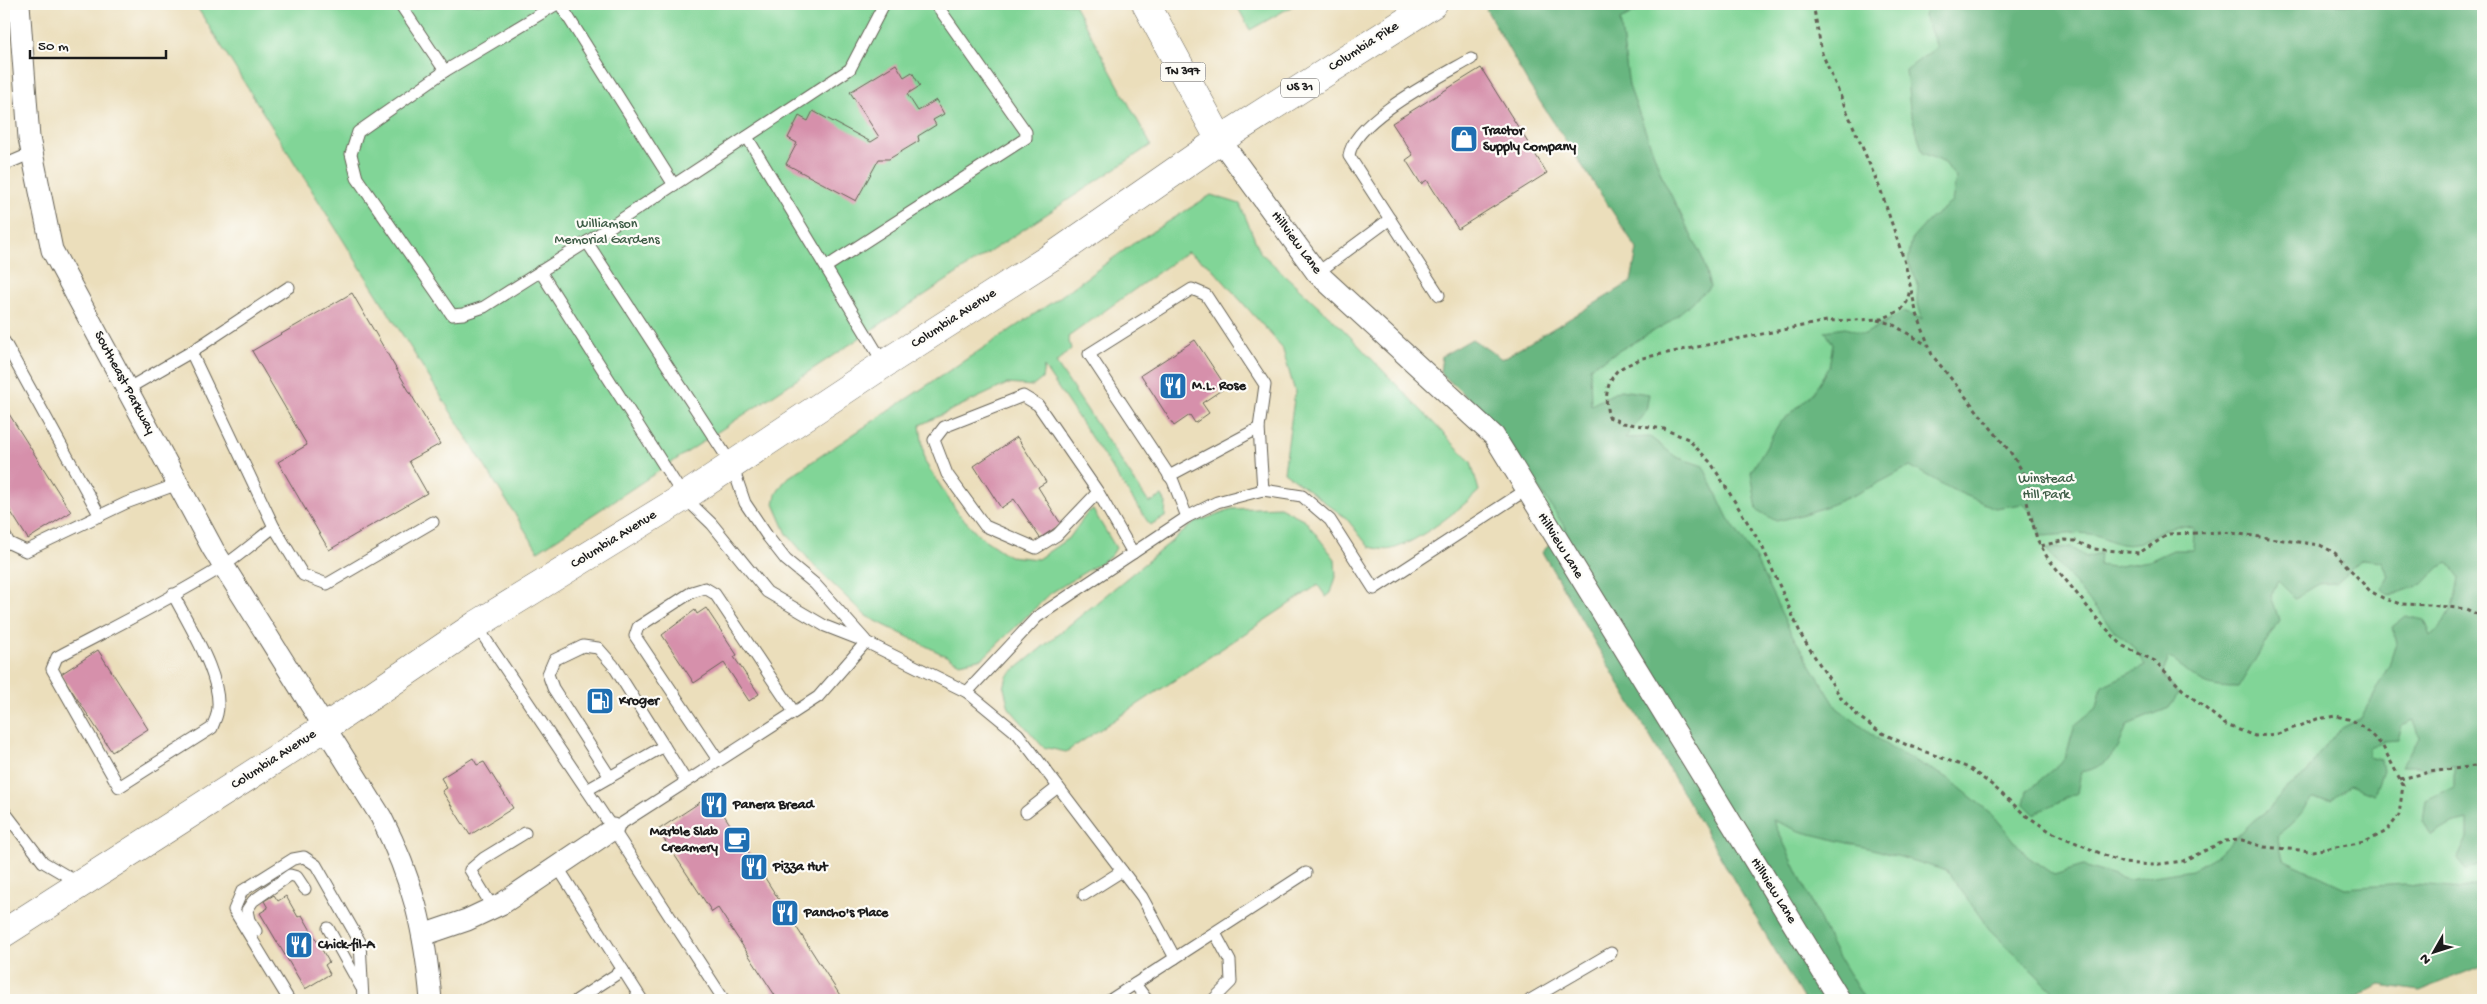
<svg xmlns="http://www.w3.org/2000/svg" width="2487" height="1004" viewBox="0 0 2487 1004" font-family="'Gochi Hand',sans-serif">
<rect width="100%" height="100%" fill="#fdfcf7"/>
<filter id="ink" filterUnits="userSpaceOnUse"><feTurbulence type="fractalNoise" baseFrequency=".02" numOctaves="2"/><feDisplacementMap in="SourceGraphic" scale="10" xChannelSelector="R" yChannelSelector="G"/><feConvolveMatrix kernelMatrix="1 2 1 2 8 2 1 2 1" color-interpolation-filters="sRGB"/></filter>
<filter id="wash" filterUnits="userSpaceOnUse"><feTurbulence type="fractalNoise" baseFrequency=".0096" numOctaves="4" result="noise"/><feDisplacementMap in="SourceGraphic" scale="20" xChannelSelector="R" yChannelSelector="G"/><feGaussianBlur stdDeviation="1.12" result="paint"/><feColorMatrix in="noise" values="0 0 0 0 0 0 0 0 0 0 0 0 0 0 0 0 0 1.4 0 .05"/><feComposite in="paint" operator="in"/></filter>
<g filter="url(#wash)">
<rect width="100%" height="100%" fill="#ebdebb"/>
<g fill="#81d597" stroke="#4e785a">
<polygon points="195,4 1074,4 1151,145 538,551"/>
<polygon points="1236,4 1296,4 1250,30"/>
<polygon points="1500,4 2483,4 2483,902 2320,1000 1848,1000 1496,426 1669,267"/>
<path d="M1211 195 1240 204 1260 252 1341 327 1471 462 1479 491C1459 510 1418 542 1392 549 1385 551 1375 548 1369 547L1346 518 1284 472 1295 392 1282 347 1209 265 1187 252 1068 337 1071 349 1056 363 1149 503 1162 496 1166 503 1165 517 1150 525 1044 367 1042 379 1033 386 1007 384 920 425 925 462 958 513 981 537 1009 556 1038 559 1070 537 1088 512 1093 510 1116 548 1111 556 1051 593 983 658 960 663 866 616 817 569 787 534 774 504 776 494 786 479 1057 299 1134 243Z"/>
<polygon points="1280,507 1305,520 1335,559 1336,577 1331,593 1326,597 1318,585 1066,752 1043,747 1009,708 1004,688 1007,676 1194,523 1231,509"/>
</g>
<path fill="#68b680" stroke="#42694e" d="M1494 4H1651L1620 20 1629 86 1663 179 1702 257 1710 287 1668 323 1590 367 1591 405 1620 390 1649 394 1646 411 1625 438 1650 437 1676 457 1703 466 1728 518 1756 560 1790 631 1837 708 1892 749 1948 778 1994 816 2027 856 2054 875 2083 866 2128 880 2192 870 2219 854 2254 820 2269 809 2286 789 2307 773 2326 744 2342 728 2361 718 2389 665 2396 643 2392 627 2406 616 2424 620 2430 636C2450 619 2455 603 2459 577L2449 563 2439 567 2423 584 2390 596 2382 588 2389 576 2382 561 2362 559 2335 583 2319 584 2295 598 2278 581 2271 595 2279 620 2238 688C2197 688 2200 678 2169 658L2162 675 2178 694 2169 708 2127 725C2117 753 2112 765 2081 772L2077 793 2034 814 2024 804 2027 791 2065 759 2075 725 2097 707 2102 686 2145 666 2134 647 2113 630 2046 549 2071 547 2086 557 2100 553 2099 565 2113 567 2149 561 2173 550H2193L2194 528C2166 520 2158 537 2134 544 2119 548 2103 535 2090 534 2073 532 2056 536 2040 536L2035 516 2023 504 1995 508 1951 489 1910 466C1867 490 1825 511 1776 521L1757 510 1751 472 1780 423 1813 393 1829 366 1833 344 1825 331 1845 328 1865 334 1902 312 1922 319 1917 300 1918 284 1908 262 1912 239 1930 219 1952 202 1956 178 1945 163 1923 153 1910 110 1906 70 1937 47 1924 16 1928 4H2483V864L2466 871 2458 858 2467 838V820L2452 824 2431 836 2423 821 2426 800 2454 787V766H2440L2424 770 2420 766H2401L2420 737 2414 720 2402 725 2398 740 2384 741 2369 747V756L2381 759 2383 771 2374 794 2350 785 2331 800 2313 799 2292 824 2277 836 2283 859 2345 888 2405 884 2463 889 2483 883V965L2420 991 2379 985 2352 1000H2062L1990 930 1947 871 1880 851 1799 831 1773 820 1833 948 1865 1000H1804L1542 552 1566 529 1512 446 1480 410 1440 372 1442 356 1472 339 1502 359 1631 282 1637 249 1529 85 1486 9Z"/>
<g id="blocks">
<g fill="#d690ab">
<polygon points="896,64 904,77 912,72 920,86 907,94 918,111 936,100 944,114 933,120 936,125 918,136 919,141 889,159 879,159 856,201 786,164 797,143 788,138 799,116 808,121 813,111 871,142 879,137 850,92"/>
<polygon points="1481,68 1547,173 1458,229 1427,180 1421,184 1406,160 1413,155 1392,123"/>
<polygon points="352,293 440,444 409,461 427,493 329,550 278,462 307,445 252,351"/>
<polygon points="1195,340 1226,387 1202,403 1209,413 1195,423 1190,415 1174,426 1141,375"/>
<polygon points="4,406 71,512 28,539 4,501"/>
<polygon points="1017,437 1046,482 1038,487 1061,524 1040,538 1014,499 1001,508 974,466"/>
<polygon points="706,608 737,655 734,657 759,694 749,701 724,663 694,683 662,635 695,610 697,614"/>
<polygon points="98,650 148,729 112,752 61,674"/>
<polygon points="473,758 477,765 484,762 513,808 470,835 442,791 447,788 441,778"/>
<polygon points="711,795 765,878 843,1000 778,1000 718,908 712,912 658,830"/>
<polygon points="274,895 278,901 286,896 298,917 302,915 329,962 325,965 330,974 305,989 260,913 268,908 264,901"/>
</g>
</g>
</g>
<g filter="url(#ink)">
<use href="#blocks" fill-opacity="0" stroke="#646054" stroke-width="1"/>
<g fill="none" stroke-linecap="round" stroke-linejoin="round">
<defs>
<g id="lane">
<polyline points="400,4 445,71"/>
<polyline points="557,4 445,71 358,132 351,154 357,178 452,315 463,314 484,307 587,242 850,69 884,4"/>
<polyline points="560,4 674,185"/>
<polyline points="747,137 884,364"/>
<polyline points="4,165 32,153"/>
<polyline points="587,242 732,465 745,503 768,537 786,560 815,584 865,640"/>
<polyline points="826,267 1026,138 1026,132 936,4"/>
<polyline points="540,271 684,497 712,524 767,592 825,626 866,642 967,692 1018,734 1142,897 1175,958 1110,1000"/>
<polyline points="1317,273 1390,219"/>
<path d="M1439 295 1349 156C1353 120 1440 77 1471 59"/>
<polyline points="4,341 100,516"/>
<polyline points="191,352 289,287"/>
<polyline points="127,389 191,352 274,527"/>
<polyline points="1169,476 1259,428"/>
<polyline points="1098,492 1057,535 1036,548 985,526 947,474 934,440 944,427 1023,396 1038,405 1098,492 1133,553"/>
<polyline points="1187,517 1173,481 1089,354 1192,289 1206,295 1265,385 1259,428 1263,490"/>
<polyline points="4,534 9,543 26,551 126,503 178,484"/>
<path d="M173 594C188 624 225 680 217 714 216 719 213 724 212 728L119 787 52 669 57 657C112 628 169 600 222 567 240 555 257 540 274 527L303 575 327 584 433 522"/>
<polyline points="476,625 613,829 724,1000"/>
<polyline points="967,692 1037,617 1187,517 1217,502 1263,490 1302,496 1330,520 1374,589 1526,490"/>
<polyline points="718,760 635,636 638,627 692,592 705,588 715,594 794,712"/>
<polyline points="610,777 553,688 548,674 554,660 583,646 598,648 613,665 686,781"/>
<polyline points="587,790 664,746"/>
<polyline points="4,811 43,862 79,883"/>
<polyline points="1026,812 1058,787"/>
<polyline points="613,829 818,697 866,642"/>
<polyline points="557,866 642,1000"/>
<polyline points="1084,895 1122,871"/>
<polyline points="493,908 470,870 484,858 525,833"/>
<polyline points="328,928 361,987"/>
<polyline points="256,931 249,920 247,910 253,901 290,875 297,877 305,889"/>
<polyline points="1175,958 1306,873"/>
<polyline points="1135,984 1147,1000"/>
<polyline points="289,1000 234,910 242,891 293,859 304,857 316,865 360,942 363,1000"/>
<polyline points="577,1000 623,970"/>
<polyline points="1213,1000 1231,982 1230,961 1215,933"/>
<polyline points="1530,1000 1611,953"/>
</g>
<g id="street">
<path d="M19 4 29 138 52 250 213 549 381 817C413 880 425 930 431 1000"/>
<polyline points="1220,140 1317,273 1494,436 1840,1000"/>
<polyline points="423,935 467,920 503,903 613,829"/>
</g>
<g id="primary">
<polyline points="1146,4 1220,140"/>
<polyline points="4,933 324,728 476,625 684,497 884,364 1059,252 1220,140 1433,4"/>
</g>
</defs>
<use href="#lane" stroke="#646054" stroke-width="13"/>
<use href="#street" stroke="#646054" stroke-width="23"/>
<use href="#primary" stroke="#646054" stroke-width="29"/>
<g stroke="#646054" stroke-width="3" stroke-dasharray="4 4" stroke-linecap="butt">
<path d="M1813 4 1822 53 1881 191 1905 263 1916 311 1932 355 2011 453 2029 482 2027 502 2037 539 2047 557 2099 621 2123 646 2155 661 2183 690 2226 725 2255 736 2278 734 2317 719 2336 716 2352 720 2365 729 2382 745 2403 785 2399 815 2387 831 2365 842 2312 851 2264 847 2242 840 2225 841 2183 861 2152 865 2123 863 2051 832 2024 814 1992 785 1969 768 1907 745 1880 732 1859 717 1842 699 1802 637 1762 546 1711 463 1688 439 1664 429 1623 423 1609 417C1604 402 1606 383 1617 371 1623 366 1635 362 1642 358L1827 321 1882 319 1901 310 1907 302 1910 289"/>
<polyline points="1877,320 1892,324 1927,345"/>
<polyline points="2041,546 2065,540 2075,541 2094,549 2139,553 2169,534 2224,532 2320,545 2335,553 2370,591 2383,598 2400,604 2430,605 2466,609 2483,617"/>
<polyline points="2400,779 2430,772 2483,765"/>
</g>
<use href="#lane" stroke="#fff" stroke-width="11"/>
<use href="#street" stroke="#fff" stroke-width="21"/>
<use href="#primary" stroke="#fff" stroke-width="28"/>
</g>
</g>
<defs>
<symbol id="shop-square" viewBox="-11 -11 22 22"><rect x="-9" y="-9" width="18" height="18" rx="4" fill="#1f6fb2" stroke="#fdfcf7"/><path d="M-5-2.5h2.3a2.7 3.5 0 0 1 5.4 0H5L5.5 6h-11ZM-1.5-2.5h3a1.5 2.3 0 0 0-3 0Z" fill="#fff"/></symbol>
<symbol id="restaurant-square" viewBox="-11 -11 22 22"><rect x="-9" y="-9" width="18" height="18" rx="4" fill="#1f6fb2" stroke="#fdfcf7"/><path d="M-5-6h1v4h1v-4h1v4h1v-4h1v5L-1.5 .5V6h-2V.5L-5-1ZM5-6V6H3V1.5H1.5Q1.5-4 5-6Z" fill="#fff"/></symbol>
<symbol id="fuel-square" viewBox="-11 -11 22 22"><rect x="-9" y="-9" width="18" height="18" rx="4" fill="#1f6fb2" stroke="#fdfcf7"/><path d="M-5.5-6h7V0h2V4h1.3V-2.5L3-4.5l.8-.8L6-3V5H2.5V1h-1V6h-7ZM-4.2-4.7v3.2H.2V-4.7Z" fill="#fff"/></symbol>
<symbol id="cafe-square" viewBox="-11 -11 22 22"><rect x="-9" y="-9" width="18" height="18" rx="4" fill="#1f6fb2" stroke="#fdfcf7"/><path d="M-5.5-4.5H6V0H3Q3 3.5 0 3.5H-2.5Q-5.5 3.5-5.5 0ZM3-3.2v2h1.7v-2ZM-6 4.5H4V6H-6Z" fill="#fff"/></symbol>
</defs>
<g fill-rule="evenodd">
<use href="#shop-square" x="1448" y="123" width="32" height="32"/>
<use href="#restaurant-square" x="1157" y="370" width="32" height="32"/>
<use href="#fuel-square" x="584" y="685" width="32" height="32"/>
<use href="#restaurant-square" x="698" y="789" width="32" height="32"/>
<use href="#cafe-square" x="721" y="824" width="32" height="32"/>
<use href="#restaurant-square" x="738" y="851" width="32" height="32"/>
<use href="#restaurant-square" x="769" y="897" width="32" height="32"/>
<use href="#restaurant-square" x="283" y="929" width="32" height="32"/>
</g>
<g text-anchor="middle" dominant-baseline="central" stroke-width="4.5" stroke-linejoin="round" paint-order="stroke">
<g fill="#fdfcf7" stroke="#605f5e" stroke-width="1">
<rect x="1160.5" y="62.5" width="45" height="19" rx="4"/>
<rect x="1281" y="78.5" width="38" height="19" rx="4"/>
</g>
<g font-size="12" font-weight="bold" fill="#1c1c1c">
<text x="1183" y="72">TN 397</text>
<text x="1300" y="88">US 31</text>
</g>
<g font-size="14" fill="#1c1c1c" stroke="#fdfcf7">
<text transform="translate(1364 47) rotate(-33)">Columbia Pike</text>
<text transform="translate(1296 243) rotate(53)">Hillview Lane</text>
<text transform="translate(954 319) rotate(-33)">Columbia Avenue</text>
<text transform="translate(124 383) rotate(62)">Southeast Parkway</text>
<text transform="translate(614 540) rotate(-32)">Columbia Avenue</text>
<text transform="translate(1560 546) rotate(58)">Hillview Lane</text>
<text transform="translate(274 760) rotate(-33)">Columbia Avenue</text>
<text transform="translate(1773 891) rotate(58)">Hillview Lane</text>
</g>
<g font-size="14" font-weight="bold" fill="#1c1c1c" stroke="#fdfcf7" text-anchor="start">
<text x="1483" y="131">Tractor<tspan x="1483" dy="16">Supply Company</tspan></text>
<text x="1192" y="386">M.L. Rose</text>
<text x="619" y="701">Kroger</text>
<text x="733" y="805">Panera Bread</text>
<text x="718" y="832" text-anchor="end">Marble Slab<tspan x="718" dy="16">Creamery</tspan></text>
<text x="773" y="867">Pizza Hut</text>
<text x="804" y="913">Pancho's Place</text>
<text x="318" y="945">Chick-fil-A</text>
</g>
<g font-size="14" fill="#3f5d47" stroke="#fdfcf7">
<text x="607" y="224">Williamson<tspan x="607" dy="16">Memorial Gardens</tspan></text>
<text x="2046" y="479">Winstead<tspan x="2046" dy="16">Hill Park</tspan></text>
</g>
</g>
<rect width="2487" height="1004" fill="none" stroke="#fdfcf7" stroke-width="20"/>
<g transform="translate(2434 952) rotate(231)" stroke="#fdfcf7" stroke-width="4" paint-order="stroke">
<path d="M0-4L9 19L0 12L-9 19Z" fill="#1c1c1c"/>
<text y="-8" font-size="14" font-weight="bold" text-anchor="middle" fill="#1c1c1c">N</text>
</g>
<path d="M30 50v8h136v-8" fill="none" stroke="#1c1c1c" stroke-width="2.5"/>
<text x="38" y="50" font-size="15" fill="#1c1c1c" stroke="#fdfcf7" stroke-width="4" paint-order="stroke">50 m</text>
</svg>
